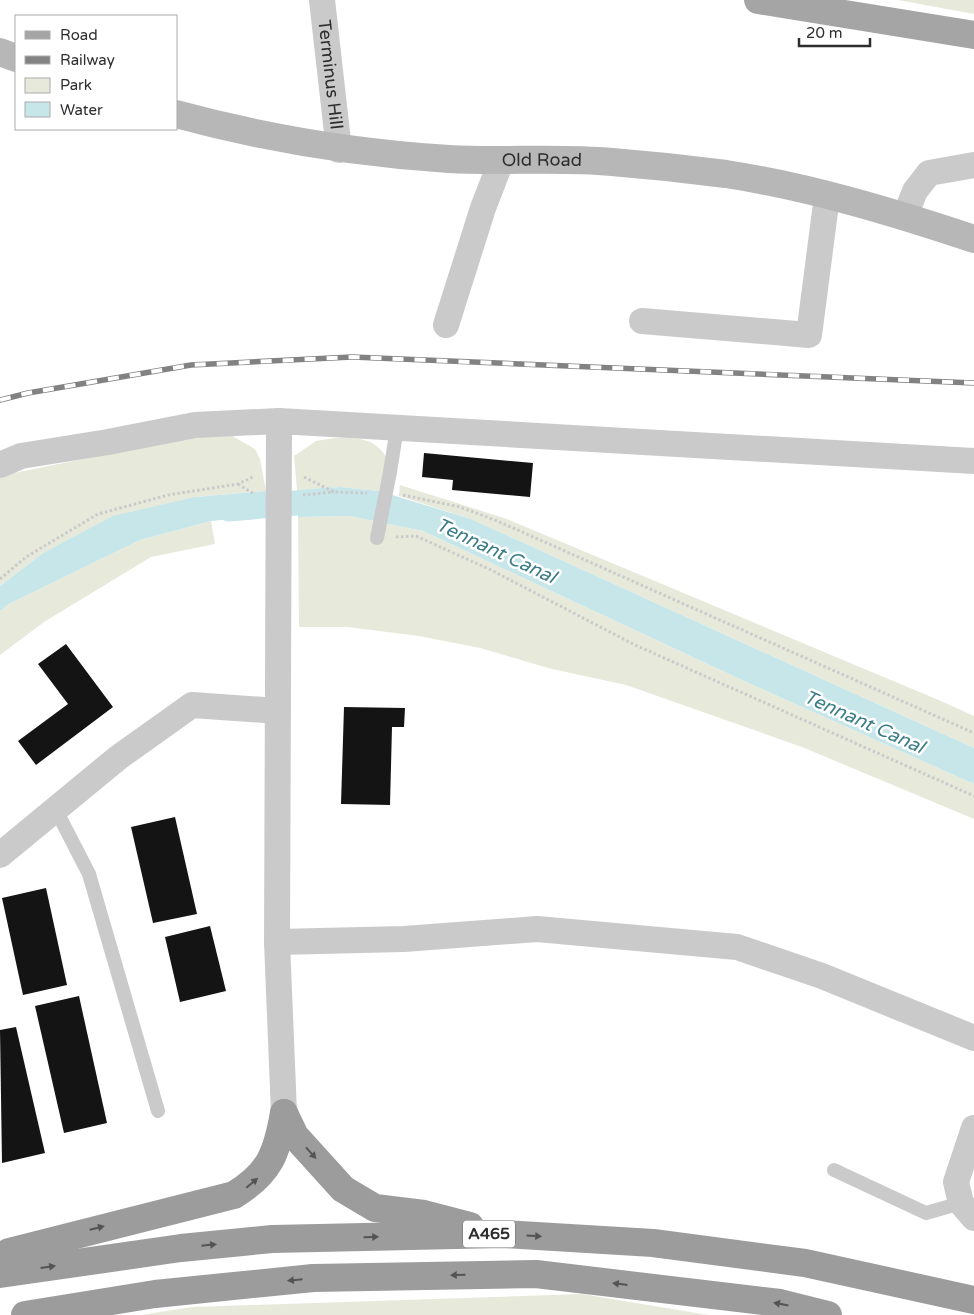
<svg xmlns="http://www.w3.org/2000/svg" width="974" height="1315" viewBox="0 0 974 1315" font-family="'Varela Round',sans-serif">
<rect width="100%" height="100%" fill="#fff"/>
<g fill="#e7eadb">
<polygon points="898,0 974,0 974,14"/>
<polygon points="229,434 255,449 260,459 266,491 195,497 43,553 0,586 0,478 9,474 186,438"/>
<path d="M334 438C357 438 376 437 387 459L379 491 341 487 297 490 294 456 316 441Z"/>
<polygon points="400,485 507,519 941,701 974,716 974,748 471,519 399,496"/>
<polygon points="349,516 423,531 744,681 974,784 974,819 802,747 626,685 552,669 480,648 419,636 347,627 299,627 298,517"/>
<polygon points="211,521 215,544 151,557 44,622 0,655 0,611 9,604 140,540"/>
<polygon points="582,1294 708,1315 141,1315 192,1307"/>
</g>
<g fill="#c7e6ea">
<polygon points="341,487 379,491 471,519 974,748 974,784 744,681 423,531 349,516 298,517 297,490"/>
<polygon points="266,491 261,516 211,521 140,540 9,604 0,611 0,586 43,553 113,516 195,497"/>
</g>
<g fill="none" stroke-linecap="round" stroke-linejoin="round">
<polyline stroke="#c7e6ea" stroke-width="25" points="229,509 331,500"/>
</g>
<g fill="#141414">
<polygon points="424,453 533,463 530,497 452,490 453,480 422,477"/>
<polygon points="66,644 113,707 36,765 18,741 68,704 38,664"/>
<polygon points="344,707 405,708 404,727 392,727 390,805 341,804"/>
<polygon points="175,817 197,914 153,923 131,827"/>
<polygon points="46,888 67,985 23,995 2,898"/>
<polygon points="210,926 226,991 180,1002 165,937"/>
<polygon points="79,996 107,1123 64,1133 35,1006"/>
<polygon points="16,1027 45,1153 2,1163 0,1030"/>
</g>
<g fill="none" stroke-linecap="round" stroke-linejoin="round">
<g stroke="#cacaca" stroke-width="3" stroke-dasharray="2.5 2.5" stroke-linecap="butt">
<polyline points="304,477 334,492 367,493"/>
<polyline points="238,484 254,494"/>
<polyline points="303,495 334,492"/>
<polyline points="403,495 460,507 495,520 974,733"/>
<polyline points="396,537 416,536 491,570 635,645 974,796"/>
<polyline points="0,579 26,557 98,514 168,495 238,484 255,476"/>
</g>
<g stroke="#cacaca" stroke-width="14">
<polyline points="390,472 397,428"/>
<polyline points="56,810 89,874 158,1111"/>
<polyline points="834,1170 926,1213 961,1203"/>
</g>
<g stroke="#cacaca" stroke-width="26">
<path id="s1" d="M322 0 339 150"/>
<polyline points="905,216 915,191 929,173 974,165"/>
<polyline points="642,321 809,335 827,196"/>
<polyline points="446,325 483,208 502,159"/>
<polyline points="279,421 277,942 284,1113"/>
<polyline points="0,465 21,456 108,442 195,425 279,421 974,461"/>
<polyline points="0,855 119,757 192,705 278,711"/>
<polyline points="277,942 404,939 537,929 737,947 822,976 974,1038"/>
<polyline points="974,1128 956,1182 961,1203 974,1218"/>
</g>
<g stroke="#b7b7b7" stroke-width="28">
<polyline points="0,52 16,58"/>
<path id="s2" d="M176 114C268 139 354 153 449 159 503 162 558 157 612 162 650 165 688 169 726 174 810 187 893 212 974 239"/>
</g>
<polyline stroke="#a5a5a5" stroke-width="28" points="758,0 974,35"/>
<g stroke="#9c9c9c" stroke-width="28">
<polyline points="284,1113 295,1136 343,1189 375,1208 424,1214 470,1226"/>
<path d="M0 1257 9 1252 234 1195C270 1173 277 1153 284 1113"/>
<polyline points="0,1274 181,1248 272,1239 503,1234 653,1243 805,1263 974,1300"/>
<polyline points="25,1315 155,1294 313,1278 536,1274 780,1303 828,1315"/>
</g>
<defs>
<polyline id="rail" points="0,400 28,393 191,365 352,357 974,383"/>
</defs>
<use href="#rail" stroke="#828282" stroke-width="5.5"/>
<use href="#rail" stroke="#fff" stroke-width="4" stroke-dasharray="11" stroke-linecap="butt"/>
<polyline stroke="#cacaca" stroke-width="14" points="377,538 390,472"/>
</g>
<defs><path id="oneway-solid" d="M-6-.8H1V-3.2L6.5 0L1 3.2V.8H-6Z" transform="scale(1.25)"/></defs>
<g fill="#545454">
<use href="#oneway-solid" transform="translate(311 1153) rotate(48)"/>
<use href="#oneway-solid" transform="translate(252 1183) rotate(-40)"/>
<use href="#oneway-solid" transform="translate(97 1228) rotate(-14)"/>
<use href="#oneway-solid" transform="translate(534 1236) rotate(3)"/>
<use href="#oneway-solid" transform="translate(371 1237) rotate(-1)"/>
<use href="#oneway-solid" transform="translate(209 1245) rotate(-6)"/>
<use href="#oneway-solid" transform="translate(48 1267) rotate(-8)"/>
<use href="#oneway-solid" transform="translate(458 1275) rotate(179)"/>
<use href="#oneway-solid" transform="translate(295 1280) rotate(174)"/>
<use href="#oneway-solid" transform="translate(620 1284) rotate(-173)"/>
<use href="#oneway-solid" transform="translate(781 1304) rotate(-169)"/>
</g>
<g text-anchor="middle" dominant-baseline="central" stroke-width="5" stroke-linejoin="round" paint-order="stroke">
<rect fill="#fff" stroke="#6c6c6c" stroke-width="1" x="463" y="1220.5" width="52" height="27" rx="4"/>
<g font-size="16" font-weight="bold" fill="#2d2d2d">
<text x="489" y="1234">A465</text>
</g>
<g font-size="18" fill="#2d2d2d" stroke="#fff">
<text stroke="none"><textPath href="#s1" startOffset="75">Terminus Hill</textPath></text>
<text stroke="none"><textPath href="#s2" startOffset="370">Old Road</textPath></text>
</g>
<g font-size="19" font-style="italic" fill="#3b7d87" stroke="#fff">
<text transform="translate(496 551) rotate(25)">Tennant Canal</text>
<text transform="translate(864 722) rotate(24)">Tennant Canal</text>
</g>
</g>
<rect x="15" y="15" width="162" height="115" fill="#ffffff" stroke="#ababab"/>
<rect x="25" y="31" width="25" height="8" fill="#a5a5a5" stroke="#ababab"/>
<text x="60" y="40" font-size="15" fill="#2d2d2d">Road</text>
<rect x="25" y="56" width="25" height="8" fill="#828282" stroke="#ababab"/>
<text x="60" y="65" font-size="15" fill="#2d2d2d">Railway</text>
<rect x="25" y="78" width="25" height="15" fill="#e7eadb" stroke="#ababab"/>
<text x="60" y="90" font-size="15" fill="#2d2d2d">Park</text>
<rect x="25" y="102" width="25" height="15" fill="#c7e6ea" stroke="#ababab"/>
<text x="60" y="115" font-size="15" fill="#2d2d2d">Water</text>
<path d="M799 38v8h71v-8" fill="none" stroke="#2d2d2d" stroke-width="2.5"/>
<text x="806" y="38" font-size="15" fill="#2d2d2d" stroke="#ffffff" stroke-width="4" paint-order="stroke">20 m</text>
</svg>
